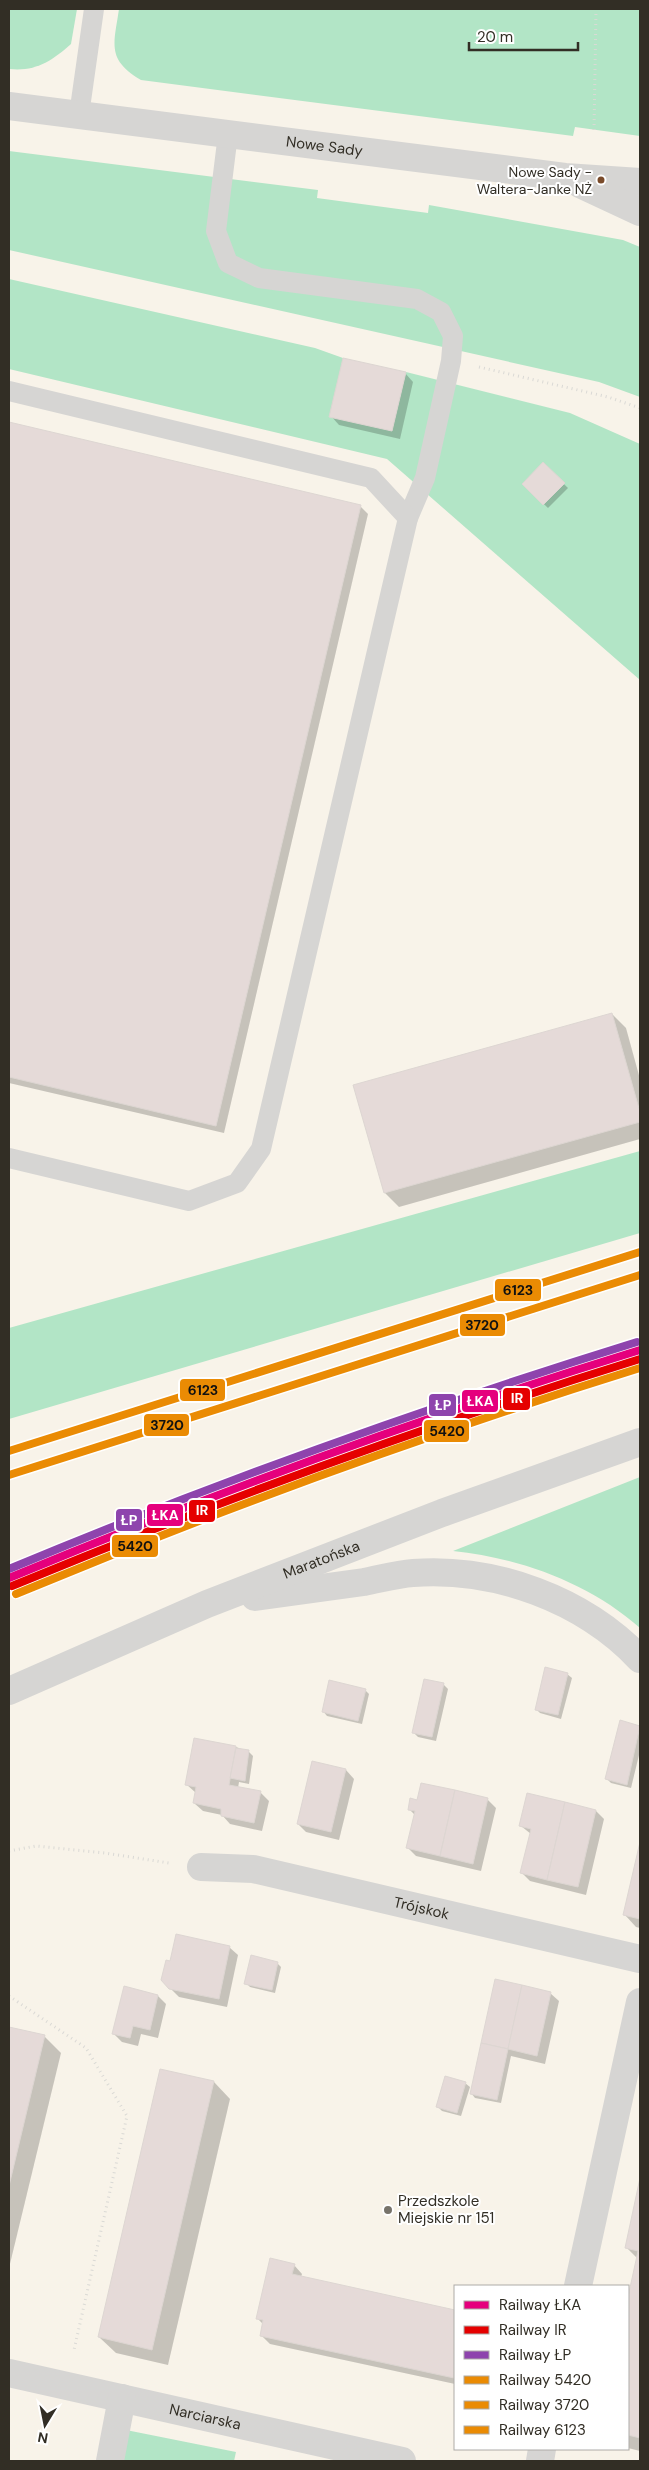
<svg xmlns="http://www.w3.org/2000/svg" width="649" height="2470" viewBox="0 0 649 2470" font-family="'DM Sans',sans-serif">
<rect width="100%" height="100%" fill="#f8f3e9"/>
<g fill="#b2e5c6">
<path d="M9 9H77L71 44C52 61 35 72 9 69Z"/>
<path d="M119 9H640V136L575 127 573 136 141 80C106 59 114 44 119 9Z"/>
<polygon points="9,151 318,190 317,198 428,213 429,205 623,240 640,247 640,397 599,382 9,250"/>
<polygon points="9,279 315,348 343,358 330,417 392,431 406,372 570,413 640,444 640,680 387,459 9,369"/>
<polygon points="640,1151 640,1233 9,1419 9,1328"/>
<path d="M640 1477V1628C589 1583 520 1558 453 1551Z"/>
<polygon points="126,2430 236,2452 234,2461 120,2461"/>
</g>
<g fill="#0003">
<polygon points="405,373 413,382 400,439 339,425 331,416"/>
<polygon points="9,423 360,506 368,514 224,1133 9,1083"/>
<polygon points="543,464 568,488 548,508 523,484"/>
<polygon points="612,1014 626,1028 640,1079 640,1139 399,1207 385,1193"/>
<polygon points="567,1674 572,1678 561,1719 540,1713 536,1709"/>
<polygon points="443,1684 448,1689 436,1741 418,1737 414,1733"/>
<polygon points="365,1690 369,1694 362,1724 327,1716 323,1711"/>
<polygon points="621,1722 640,1727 640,1751 631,1788 611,1783 607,1779"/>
<polygon points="236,1747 249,1752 253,1756 249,1784 239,1782 238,1788 260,1792 269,1801 262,1831 230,1824 222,1815 203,1811 194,1803 196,1793 186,1784"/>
<polygon points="312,1762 346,1770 354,1779 339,1840 306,1832 298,1824"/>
<polygon points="487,1799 496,1808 481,1871 416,1856 408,1848 415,1815 409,1809 418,1801"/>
<polygon points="596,1811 604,1819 586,1895 530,1881 522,1873 531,1834 521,1826"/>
<polygon points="640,1847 640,1928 636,1927 625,1915"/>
<polygon points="229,1947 238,1955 227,2007 179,1997 170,1988 171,1962"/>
<polygon points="277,1963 281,1967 275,1993 250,1987 246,1983"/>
<polygon points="550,1993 559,2001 545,2064 511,2056 501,2103 475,2098 471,2093"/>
<polygon points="158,1996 166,2004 158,2038 141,2034 138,2046 122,2042 113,2033"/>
<polygon points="9,2028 45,2037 61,2053 9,2268"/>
<polygon points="161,2070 214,2082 230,2099 168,2365 116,2353 99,2337"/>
<polygon points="465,2083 470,2087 461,2116 442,2111 438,2107"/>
<polygon points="640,2183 640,2451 628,2448 628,2303 638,2259 626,2247"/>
<polygon points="294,2265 302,2274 301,2277 455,2311 455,2384 270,2344 261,2335 263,2324 258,2319"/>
</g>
<g fill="#e5dad8" stroke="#ddd6d2">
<polygon points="343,358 406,372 392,431 329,417"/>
<polygon points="9,422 361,505 216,1126 9,1077"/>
<polygon points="543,462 565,483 543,505 522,484"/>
<polygon points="612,1013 640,1112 640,1122 384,1193 353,1085"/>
<polygon points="545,1667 568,1673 558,1715 535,1710"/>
<polygon points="424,1679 444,1683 432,1737 412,1733"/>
<polygon points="329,1680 366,1689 358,1721 322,1712"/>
<polygon points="620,1720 640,1726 627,1785 605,1779"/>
<polygon points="194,1738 236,1746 229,1785 261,1791 254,1823 221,1816 221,1809 193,1803 196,1787 185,1785"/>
<polygon points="236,1748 249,1750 245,1781 230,1778"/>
<polygon points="312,1761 346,1769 331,1832 297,1824"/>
<polygon points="421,1783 455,1790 440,1856 406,1848 415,1811 408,1810 410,1798 417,1800"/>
<polygon points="455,1790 488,1798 473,1864 440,1856"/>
<polygon points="527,1793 565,1802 547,1880 520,1873 531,1829 519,1826"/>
<polygon points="565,1802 596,1810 578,1887 547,1880"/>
<polygon points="640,1842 640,1919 623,1915"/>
<polygon points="176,1934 230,1946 219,1999 169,1989 161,1980 166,1960 170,1961"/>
<polygon points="251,1955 278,1962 272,1990 244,1984"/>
<polygon points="495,1979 522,1985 508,2049 481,2043"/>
<polygon points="522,1985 551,1992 537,2056 508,2049"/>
<polygon points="124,1986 158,1995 150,2030 133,2026 130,2038 112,2034"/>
<polygon points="9,2027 45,2035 9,2186"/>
<polygon points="481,2043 508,2049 497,2100 470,2094"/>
<polygon points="160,2069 214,2081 152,2350 98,2337"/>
<polygon points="445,2076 466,2082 457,2113 436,2107"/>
<polygon points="640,2178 640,2438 628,2435 628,2297 638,2251 625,2248"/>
<polygon points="270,2258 295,2264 292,2274 455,2310 454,2378 260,2336 263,2320 256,2319"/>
</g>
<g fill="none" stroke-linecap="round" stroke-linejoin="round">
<g stroke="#dad9d5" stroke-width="3" stroke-dasharray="1 4" stroke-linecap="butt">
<polyline points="594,130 596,9"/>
<polyline points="479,367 608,397 640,408"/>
<polyline points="9,1851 36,1846 105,1853 169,1863"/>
<polyline points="9,1996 86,2048 127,2116 74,2350"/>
</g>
<g stroke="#d6d5d3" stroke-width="20">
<polyline points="79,115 94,9"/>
<polyline points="228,134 216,231 228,263 259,278 417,299 441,312 453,336 451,361 425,478 408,518"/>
<polyline points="9,391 371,478 408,518 261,1149 237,1183 189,1201 9,1158"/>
</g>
<g stroke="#d6d5d3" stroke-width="28">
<path id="s1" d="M9 106 565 177 640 182"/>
<polyline points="580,184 640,212"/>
<path id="s2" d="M201 1867 253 1869 640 1959"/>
<polyline points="578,2286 640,2002"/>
<path id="s3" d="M9 2373 402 2461"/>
<polyline points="110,2461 122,2398"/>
<polyline points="540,2461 542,2449"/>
</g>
<g stroke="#d6d5d3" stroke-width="28">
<path d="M255 1597C292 1592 328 1587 364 1582 380 1579 397 1574 413 1573 495 1567 583 1599 640 1659"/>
<path id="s4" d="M9 1691 207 1604 442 1513 640 1442"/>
</g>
<defs>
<path id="rail-1" d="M9 1578C216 1492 426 1416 640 1350"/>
<path id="rail-2" d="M12 1586C218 1501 427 1425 640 1359"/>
<path id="rail-3" d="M9 1569C215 1483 424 1408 637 1342"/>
<path id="rail-4" d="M16 1594C221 1509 428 1434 640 1368"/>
<polyline id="rail-5" points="9,1475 640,1275"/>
<polyline id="rail-6" points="9,1451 640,1252"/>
</defs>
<use href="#rail-1" stroke="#fff" stroke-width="11"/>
<use href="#rail-2" stroke="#fff" stroke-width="11"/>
<use href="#rail-3" stroke="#fff" stroke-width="11"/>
<use href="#rail-4" stroke="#fff" stroke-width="11"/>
<use href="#rail-5" stroke="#fff" stroke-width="11"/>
<use href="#rail-6" stroke="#fff" stroke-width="11"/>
<use href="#rail-1" stroke="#e5007d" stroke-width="8"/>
<use href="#rail-2" stroke="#e50000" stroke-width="8"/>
<use href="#rail-3" stroke="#8e44ad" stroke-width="8"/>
<use href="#rail-4" stroke="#ea8b04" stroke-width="8"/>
<use href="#rail-5" stroke="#ea8b04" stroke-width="8"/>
<use href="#rail-6" stroke="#ea8b04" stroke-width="8"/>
</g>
<circle fill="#7a4b2a" stroke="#fff" stroke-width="2" cx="601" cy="180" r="4.5"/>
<circle fill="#77736a" stroke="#fff" stroke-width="2" cx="388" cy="2210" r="5"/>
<g text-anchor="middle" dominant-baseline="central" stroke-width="4" stroke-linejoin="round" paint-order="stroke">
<g font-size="14" fill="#322e25" stroke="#fff" text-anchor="end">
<text x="592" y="172">Nowe Sady -<tspan x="592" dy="17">Waltera-Janke NŻ</tspan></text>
</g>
<g font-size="15" fill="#322e25" stroke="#fff">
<text stroke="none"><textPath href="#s1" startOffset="318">Nowe Sady</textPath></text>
<text stroke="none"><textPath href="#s4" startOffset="339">Maratońska</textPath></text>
<text stroke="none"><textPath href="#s2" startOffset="225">Trójskok</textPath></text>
<text stroke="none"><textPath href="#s3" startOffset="201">Narciarska</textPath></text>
</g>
<g font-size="15" fill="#322e25" stroke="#fff" text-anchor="start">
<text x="398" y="2201">Przedszkole<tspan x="398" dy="17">Miejskie nr 151</tspan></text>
</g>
</g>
<g stroke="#fff" stroke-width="2">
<rect x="494" y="1278" width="48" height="24" rx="5" fill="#ea8b04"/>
<rect x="459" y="1313" width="47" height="24" rx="5" fill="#ea8b04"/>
<rect x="179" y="1378" width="47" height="24" rx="5" fill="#ea8b04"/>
<rect x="502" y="1387" width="29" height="24" rx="5" fill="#e50000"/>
<rect x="461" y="1389" width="38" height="24" rx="5" fill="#e5007d"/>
<rect x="428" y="1393" width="29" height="24" rx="5" fill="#8e44ad"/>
<rect x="143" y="1413" width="47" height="24" rx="5" fill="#ea8b04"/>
<rect x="423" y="1419" width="47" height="24" rx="5" fill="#ea8b04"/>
<rect x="188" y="1499" width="28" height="24" rx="5" fill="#e50000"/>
<rect x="146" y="1503" width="38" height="24" rx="5" fill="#e5007d"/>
<rect x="115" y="1508" width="28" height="24" rx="5" fill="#8e44ad"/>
<rect x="111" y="1534" width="48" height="24" rx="5" fill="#ea8b04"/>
</g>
<g font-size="14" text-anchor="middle" font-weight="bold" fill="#fff">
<text x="517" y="1403">IR</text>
<text x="480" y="1406">ŁKA</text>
<text x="443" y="1410">ŁP</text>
<text x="202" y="1515">IR</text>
<text x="165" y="1520">ŁKA</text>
<text x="129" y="1525">ŁP</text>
</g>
<g font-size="14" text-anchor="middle" font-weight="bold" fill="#111">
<text x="518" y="1295">6123</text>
<text x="482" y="1330">3720</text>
<text x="203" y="1395">6123</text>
<text x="167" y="1430">3720</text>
<text x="447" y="1436">5420</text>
<text x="135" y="1551">5420</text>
</g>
<rect width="649" height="2470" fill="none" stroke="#322e25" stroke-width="20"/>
<rect x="454" y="2285" width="175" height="165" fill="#ffffff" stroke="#adaba8"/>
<rect x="464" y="2301" width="25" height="8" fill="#e5007d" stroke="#adaba8"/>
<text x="499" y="2310" font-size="15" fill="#322e25">Railway ŁKA</text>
<rect x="464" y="2326" width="25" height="8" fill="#e50000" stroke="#adaba8"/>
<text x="499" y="2335" font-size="15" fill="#322e25">Railway IR</text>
<rect x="464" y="2351" width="25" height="8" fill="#8e44ad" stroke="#adaba8"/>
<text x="499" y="2360" font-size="15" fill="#322e25">Railway ŁP</text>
<rect x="464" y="2376" width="25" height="8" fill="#ea8b04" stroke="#adaba8"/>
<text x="499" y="2385" font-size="15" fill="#322e25">Railway 5420</text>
<rect x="464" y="2401" width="25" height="8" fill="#ea8b04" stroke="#adaba8"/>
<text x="499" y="2410" font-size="15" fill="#322e25">Railway 3720</text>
<rect x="464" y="2426" width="25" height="8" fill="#ea8b04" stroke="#adaba8"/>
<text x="499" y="2435" font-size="15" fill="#322e25">Railway 6123</text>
<g transform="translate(45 2425) rotate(190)" stroke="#ffffff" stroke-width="4" paint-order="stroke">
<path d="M0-4L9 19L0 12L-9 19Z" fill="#322e25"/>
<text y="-8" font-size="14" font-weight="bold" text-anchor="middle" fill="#322e25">N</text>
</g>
<path d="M469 42v8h109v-8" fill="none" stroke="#322e25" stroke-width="2.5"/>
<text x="477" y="42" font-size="15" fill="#322e25" stroke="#ffffff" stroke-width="4" paint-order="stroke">20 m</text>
</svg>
